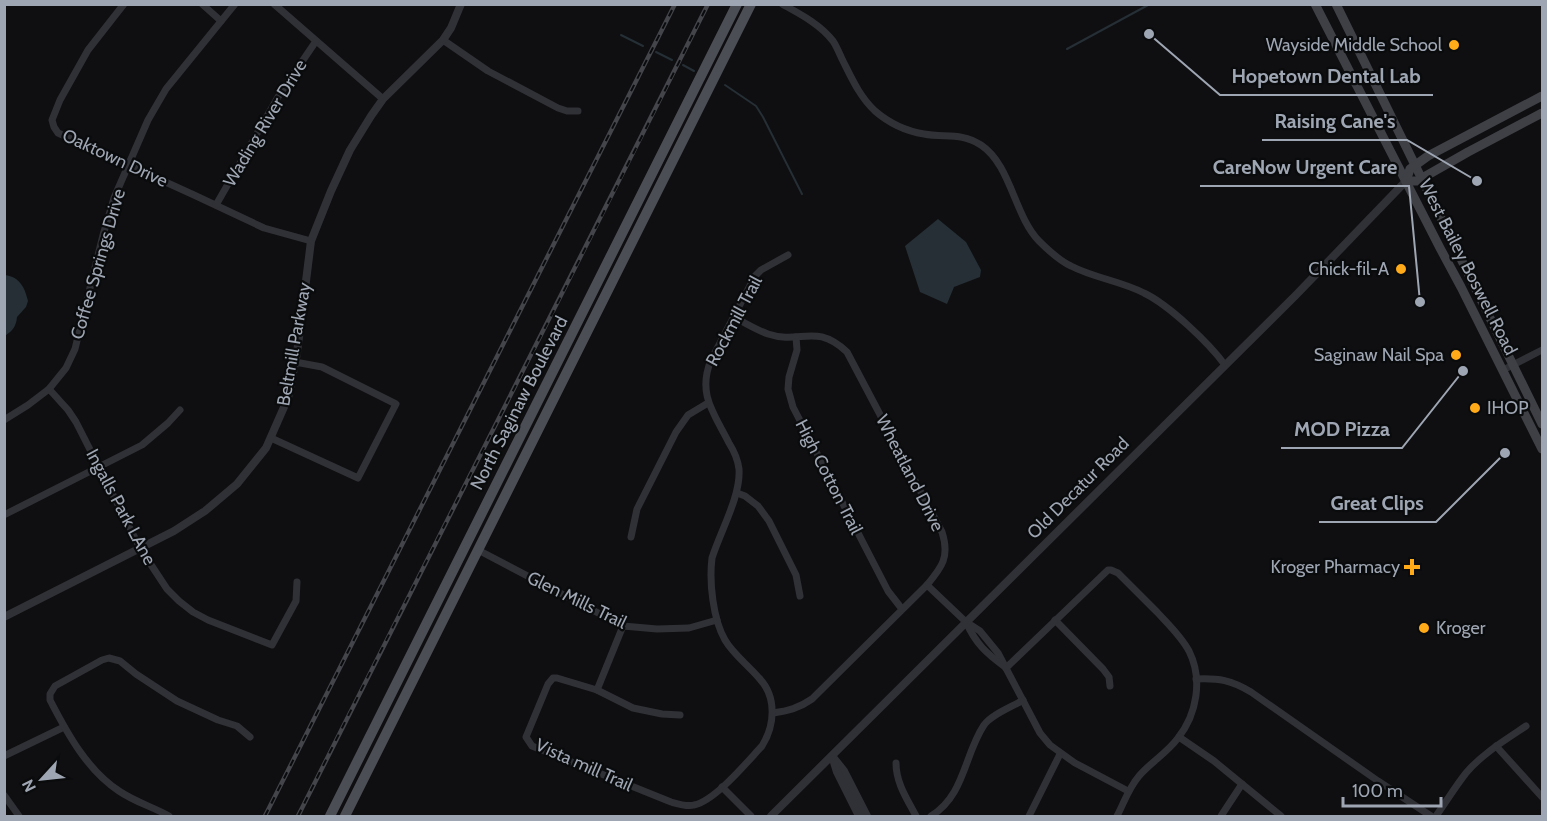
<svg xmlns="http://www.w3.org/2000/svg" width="1547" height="821" viewBox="0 0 1547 821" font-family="Cabin,sans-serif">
<rect width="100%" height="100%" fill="#0f0f11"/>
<g fill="#252f35">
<polygon points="938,219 966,242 981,270 980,277 954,287 947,304 920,292 905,246"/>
<path d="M5 275C20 277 25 288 28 301L26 307 17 317C16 327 13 330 5 336Z"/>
</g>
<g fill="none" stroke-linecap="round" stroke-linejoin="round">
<g stroke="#252f35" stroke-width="2">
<polyline points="621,35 643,46"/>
<polyline points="1067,49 1150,4"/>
<polyline points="656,52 672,60"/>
<polyline points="683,65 694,71"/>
<polyline points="725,85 756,106 763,117 802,194"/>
</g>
<g stroke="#303136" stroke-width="7">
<polyline points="124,4 88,50 60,100 52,120 54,127 58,133 194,195 264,228 311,241"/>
<polyline points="202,4 221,21"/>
<polyline points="274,4 383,99"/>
<path d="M782 4C800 14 820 24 833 41 837 47 840 55 843 61 852 79 860 97 875 111 889 123 905 131 924 134 945 138 961 132 981 145 1011 165 1014 215 1039 241 1048 250 1060 261 1071 266 1094 278 1121 281 1144 293 1169 305 1209 343 1225 365"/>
<polyline points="443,40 488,71 558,108 567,111 578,111"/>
<polyline points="216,205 278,97 316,41"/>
<path d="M734 317C745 323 756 330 768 334 801 345 815 322 847 352L942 532C950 557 942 567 927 585L812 699C799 708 788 711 773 713"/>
<polyline points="796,337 797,350 789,377 788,389 793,407 888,591 902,609"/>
<polyline points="1503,370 1542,350"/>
<polyline points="49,389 68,410 76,422 140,548 167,589 179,601 193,612 208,620 272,645 296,601 297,582"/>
<polyline points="4,420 28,405 49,389 66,368 75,349 103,235 114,198 148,120 166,89 235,4"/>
<polyline points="271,438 358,478 396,404 322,367 295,362"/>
<polyline points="737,493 745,496 758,506 769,521 796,575 800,596"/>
<polyline points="4,515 142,445 168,423 180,410"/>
<polyline points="631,537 637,509 676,432 688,415 708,403"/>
<polyline points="478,550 623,626 657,629 689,628 717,620"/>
<polyline points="927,585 966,622 980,631 998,653 1040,733 1050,745 1075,763 1128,791"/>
<polyline points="1055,620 1103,669 1109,677 1110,686"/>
<path d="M966 622C976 644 986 653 1005 667"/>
<path d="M1006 668 1108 570H1111L1118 573C1131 586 1144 599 1157 612 1168 624 1181 636 1189 651 1203 679 1197 714 1178 738 1167 753 1151 762 1139 776 1128 789 1124 803 1117 816"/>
<path d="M1196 679C1219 678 1231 680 1251 692L1378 781 1431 816"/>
<polyline points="597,690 623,626"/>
<path d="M680 715 662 714 633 708 597 690 557 678H553L548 684 526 737 532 746 671 802C678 804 687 807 694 805 715 801 747 762 762 746 775 725 777 697 759 678 748 665 733 654 725 640 713 619 709 582 712 558 720 532 741 496 739 469 738 460 734 451 729 443 714 413 697 394 711 360L755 276 761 270 788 255"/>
<polyline points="1179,737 1214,761 1281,816"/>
<polyline points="1496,746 1542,797"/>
<polyline points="4,756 64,727"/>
<path d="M896 763C896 783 907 799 916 816"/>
<polyline points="722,787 751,816"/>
<polyline points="4,795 19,816"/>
<path d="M169 816C153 807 135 802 119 791 87 770 67 733 50 700V694L55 686 102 660 109 658 120 661 136 674 177 701 218 720 237 726 250 737"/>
<path d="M931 816C965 795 964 755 984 725 992 714 1012 707 1023 700"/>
<polyline points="1029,816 1060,754"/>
<polyline points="1221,816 1242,784"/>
<path d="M1436 816C1446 802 1455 787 1466 773 1482 754 1505 740 1526 726"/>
</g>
<g stroke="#303136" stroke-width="8">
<polyline points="4,617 174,531 205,511 237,484 266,448 288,398 297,353 311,241 331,191 350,150 371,116 383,99 443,40 451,28 461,4"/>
<polyline points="832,756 844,771 867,816"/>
<polyline points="833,759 837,772 859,816"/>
<polyline points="771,816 1296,295 1406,181"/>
</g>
<g stroke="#3e4046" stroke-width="9">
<polyline points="1315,4 1440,248 1461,287 1542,449"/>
<polyline points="1336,4 1542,424"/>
<polyline points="1406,181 1410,169 1428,156 1542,96"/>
<polyline points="1406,181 1417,181 1468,152 1542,113"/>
</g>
<g stroke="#4c4e56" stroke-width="10">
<polyline points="330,816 737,4"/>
<polyline points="345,816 751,4"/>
</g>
<defs>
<g id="rail">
<polyline points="265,816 675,4"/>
<path d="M298 816C433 545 573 276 708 4"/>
</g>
</defs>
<use href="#rail" stroke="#43454b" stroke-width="4.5"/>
<use href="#rail" stroke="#0a0b0c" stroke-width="2" stroke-dasharray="7" stroke-linecap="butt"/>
</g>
<g fill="#ffaa19" stroke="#0a0b0c" stroke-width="2">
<circle cx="1454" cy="45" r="6"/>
<circle cx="1401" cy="269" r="6"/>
<circle cx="1456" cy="355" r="6"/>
<circle cx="1475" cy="408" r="6"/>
<path d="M1409 558h6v6h6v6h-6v6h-6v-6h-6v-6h6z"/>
<circle cx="1424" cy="628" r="6"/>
</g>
<g text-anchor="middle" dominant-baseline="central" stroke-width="4.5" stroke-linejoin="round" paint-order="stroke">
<g font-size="18" fill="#9fa6b3" stroke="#0a0b0c" text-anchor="end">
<text x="1442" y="45">Wayside Middle School</text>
<text x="1389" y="269">Chick-fil-A</text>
<text x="1444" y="355">Saginaw Nail Spa</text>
<text x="1487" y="408" text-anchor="start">IHOP</text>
<text x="1400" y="567">Kroger Pharmacy</text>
<text x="1436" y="628" text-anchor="start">Kroger</text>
</g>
<g font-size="18" fill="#9fa6b3" stroke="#0a0b0c">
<text transform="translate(265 123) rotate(-59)">Wading River Drive</text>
<text transform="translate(115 158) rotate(25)">Oaktown Drive</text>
<text transform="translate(98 264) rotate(-74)">Coffee Springs Drive</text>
<text transform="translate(1468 267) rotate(63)">West Bailey Boswell Road</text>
<text transform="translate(734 321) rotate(-62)">Rockmill Trail</text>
<text transform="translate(294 344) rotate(-80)">Beltmill Parkway</text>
<text transform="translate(519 403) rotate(-63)">North Saginaw Boulevard</text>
<text transform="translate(910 473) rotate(63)">Wheatland Drive</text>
<text transform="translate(829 477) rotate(63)">High Cotton Trail</text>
<text transform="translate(1078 488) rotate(-45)">Old Decatur Road</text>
<text transform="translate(121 507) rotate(62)">Ingalls Park LAne</text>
<text transform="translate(577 600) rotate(26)">Glen Mills Trail</text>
<text transform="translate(584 765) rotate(24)">Vista mill Trail</text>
</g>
</g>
<path fill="none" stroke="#9fa6b3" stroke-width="2" d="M1149 34L1220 95H1433M1477 181L1407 140H1262M1420 302L1409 186H1200M1463 371L1402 448H1281M1505 453L1436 522H1319"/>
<g fill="#9fa6b3" stroke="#0a0b0c" stroke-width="2">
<circle cx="1149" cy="34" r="6"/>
<circle cx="1477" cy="181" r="6"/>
<circle cx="1420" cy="302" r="6"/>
<circle cx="1463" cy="371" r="6"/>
<circle cx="1505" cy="453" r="6"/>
</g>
<g font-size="20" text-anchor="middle" font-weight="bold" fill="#9fa6b3" stroke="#0a0b0c" stroke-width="4.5" stroke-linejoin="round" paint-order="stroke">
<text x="1326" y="83">Hopetown Dental Lab</text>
<text x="1335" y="128">Raising Cane's</text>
<text x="1305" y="174">CareNow Urgent Care</text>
<text x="1342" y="436">MOD Pizza</text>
<text x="1377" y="510">Great Clips</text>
</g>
<rect width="1547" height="821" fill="none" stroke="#9fa6b3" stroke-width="12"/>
<g transform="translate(42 779) rotate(243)" stroke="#0a0b0c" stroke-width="4.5" paint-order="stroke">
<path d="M0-4.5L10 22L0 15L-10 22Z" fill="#9fa6b3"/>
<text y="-9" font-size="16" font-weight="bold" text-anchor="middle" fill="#9fa6b3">N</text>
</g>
<path d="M1343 797v9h98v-9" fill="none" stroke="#9fa6b3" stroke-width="3"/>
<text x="1352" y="797" font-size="18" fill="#9fa6b3" stroke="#0a0b0c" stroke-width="4.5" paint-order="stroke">100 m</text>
</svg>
